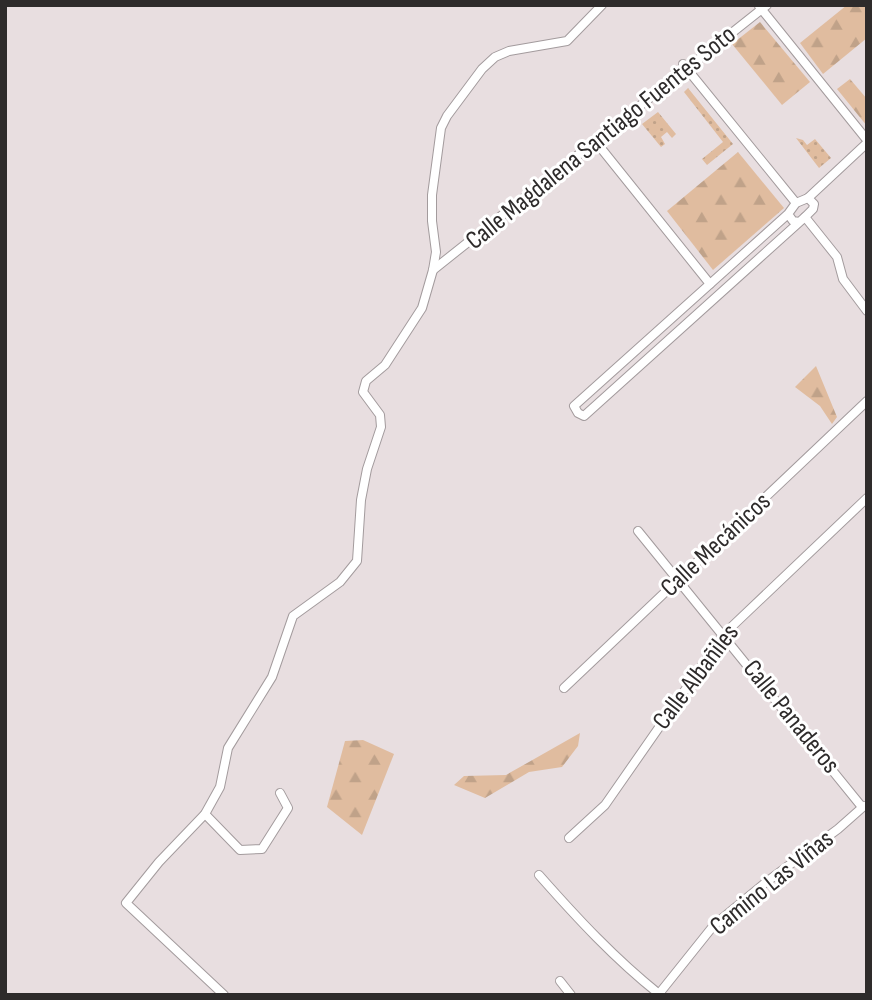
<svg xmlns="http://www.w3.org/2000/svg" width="872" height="1000" viewBox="0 0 872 1000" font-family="'Sofia Sans Condensed',sans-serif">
<defs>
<pattern id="forest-firs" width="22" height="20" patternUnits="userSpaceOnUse" patternTransform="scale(1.75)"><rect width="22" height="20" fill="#e0bc9f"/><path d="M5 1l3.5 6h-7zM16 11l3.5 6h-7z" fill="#c0a289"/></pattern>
<pattern id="garden-dots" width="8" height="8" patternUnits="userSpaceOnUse" patternTransform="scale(1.75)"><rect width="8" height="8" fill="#e0bc9f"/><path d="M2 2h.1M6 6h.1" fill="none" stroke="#c0a289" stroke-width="1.8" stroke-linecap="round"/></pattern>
</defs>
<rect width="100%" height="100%" fill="#e8dee0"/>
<g fill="url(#forest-firs)">
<polygon points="847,5 867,5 867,38 823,74 800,43"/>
<polygon points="760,22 810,82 782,105 732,44"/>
<polygon points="850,79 867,99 867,126 837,89"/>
<polygon points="738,152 784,208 713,270 667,211"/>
<polygon points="816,366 837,417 832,424 820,406 795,387"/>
<polygon points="580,733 578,746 562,767 529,772 485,798 454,785 464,776 506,775"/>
<polygon points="363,740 394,754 362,835 327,807 345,741"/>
</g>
<g fill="url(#garden-dots)">
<polygon points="688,88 733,144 707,165 702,159 723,142 684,92"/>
<polygon points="658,112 676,134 672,138 667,132 661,137 665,144 661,147 642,124"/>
<polygon points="796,138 803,140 807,145 815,139 831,158 819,168"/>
</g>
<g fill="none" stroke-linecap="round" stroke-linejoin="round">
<defs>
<g id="minor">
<polyline points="759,6 867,140"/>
<polyline points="683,64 796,203"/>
<polyline points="596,142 710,284"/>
<polyline points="808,198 867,143"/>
<polyline points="788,214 574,406 578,413 584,416 805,217 813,209 814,204 808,198 796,203 788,214 793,221 799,222"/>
<polyline points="805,217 837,257 843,279 867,311"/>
<polyline points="433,270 767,5"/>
<polyline points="638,531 862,807"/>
<polyline points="564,688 867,401"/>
<polyline points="205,814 240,850 262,849 288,808 280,793"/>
<polyline points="569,838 605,805 724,634 867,498"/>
<path d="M539 875C577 918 614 958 659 994"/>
<polyline points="560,981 571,995"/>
<polyline points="224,995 126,903 159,862 205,814 220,787 228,748 272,677 293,616 340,582 357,561 361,500 367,469 381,427 380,415 363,392 366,381 385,365 422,308 433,270 436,252 432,221 432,195 441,128 447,116 482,69 495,57 509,51 567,41 602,5"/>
<polyline points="658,995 714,925 765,883 838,829 864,806"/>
</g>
</defs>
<use href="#minor" stroke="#a39b9d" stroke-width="10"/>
<use href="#minor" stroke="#fff" stroke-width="8"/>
</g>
<g text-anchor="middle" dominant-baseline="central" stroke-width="6" stroke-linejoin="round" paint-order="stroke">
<g font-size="26" fill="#2e2b2b" stroke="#fff">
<text transform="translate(601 138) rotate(-39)">Calle Magdalena Santiago Fuentes Soto</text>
<text transform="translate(716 545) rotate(-43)">Calle Mecánicos</text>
<text transform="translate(696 677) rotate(-53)">Calle Albañiles</text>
<text transform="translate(791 717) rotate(51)">Calle Panaderos</text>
<text transform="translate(772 883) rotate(-39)">Camino Las Viñas</text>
</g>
</g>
<rect width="872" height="1000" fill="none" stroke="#2e2b2b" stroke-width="14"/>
</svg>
